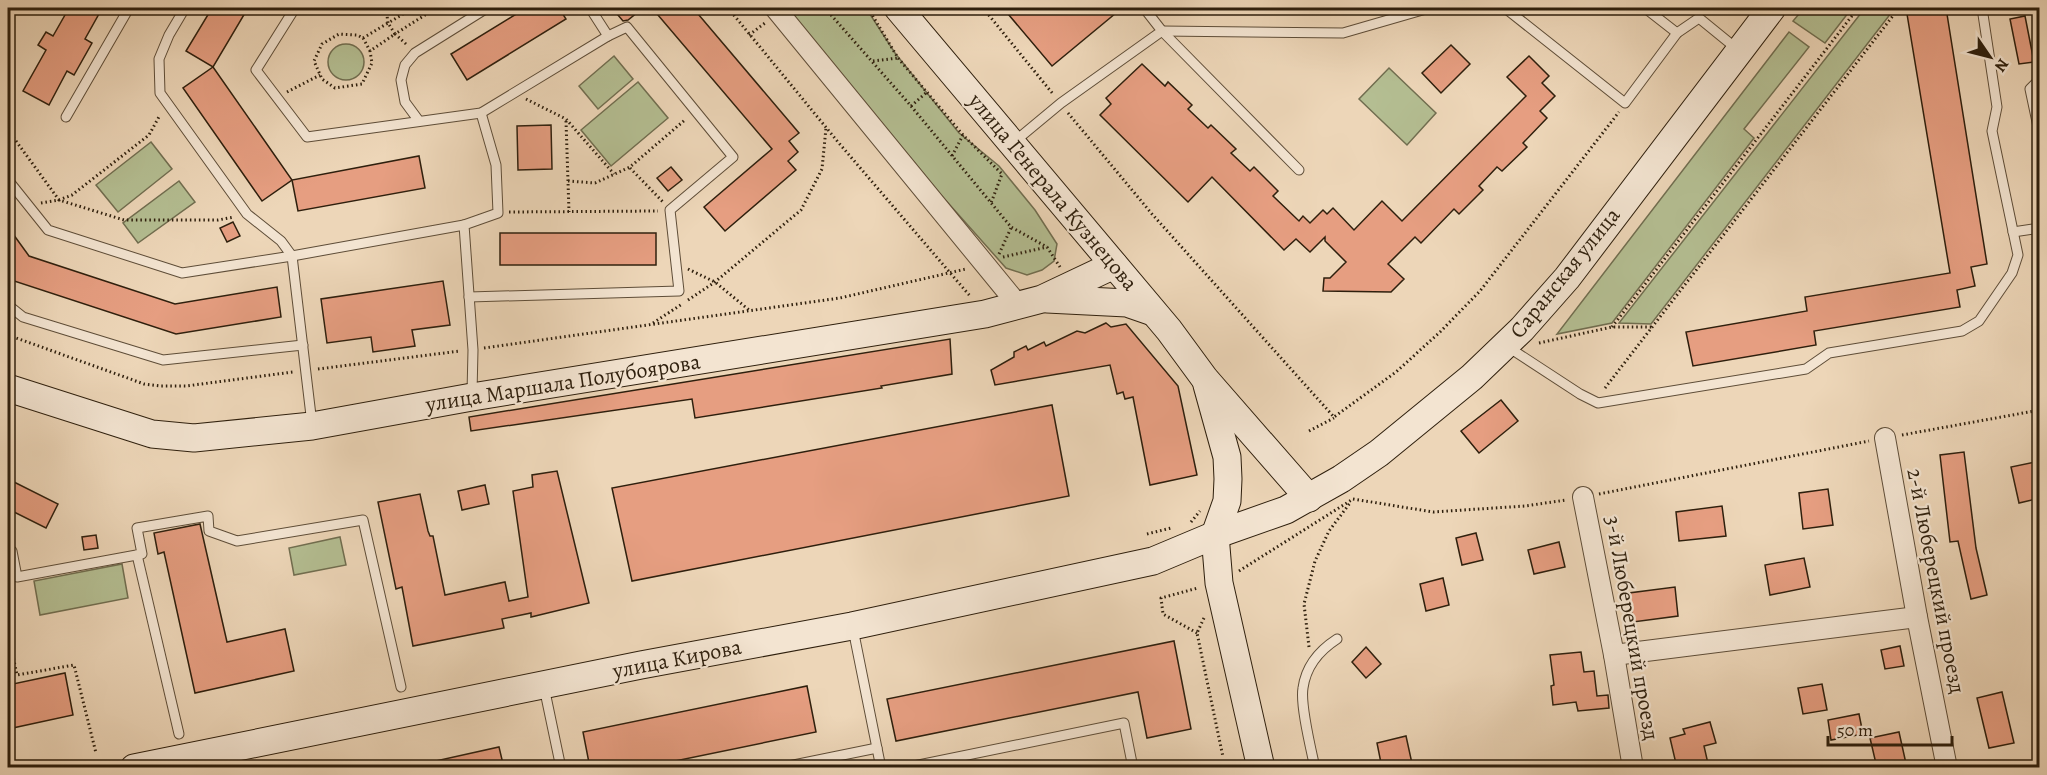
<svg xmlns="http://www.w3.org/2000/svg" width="2047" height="775" viewBox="0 0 2047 775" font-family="Alegreya,serif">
<rect width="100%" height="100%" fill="#edd6b8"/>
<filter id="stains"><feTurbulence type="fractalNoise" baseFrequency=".00333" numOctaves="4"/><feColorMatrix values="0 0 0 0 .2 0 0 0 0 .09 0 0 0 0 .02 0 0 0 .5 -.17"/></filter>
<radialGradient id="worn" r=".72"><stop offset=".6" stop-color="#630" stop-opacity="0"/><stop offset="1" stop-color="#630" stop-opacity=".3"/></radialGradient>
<g fill="#b4be92" stroke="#716e50" stroke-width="1.5">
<polygon points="787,8 866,8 895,53 959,133 999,166 1035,210 1057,244 1054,261 1042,270 1027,275 1006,268 941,195"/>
<polygon points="1804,8 1852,8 1825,43 1793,21"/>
<polygon points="1865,8 1895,8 1651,324 1619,323"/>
<polygon points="1789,32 1809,47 1744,129 1754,138 1612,323 1557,334"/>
<circle cx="346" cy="62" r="18"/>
<polygon points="614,56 633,79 598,109 579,86"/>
<polygon points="1389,68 1436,113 1407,145 1359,99"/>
<polygon points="638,82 668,118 611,166 581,130"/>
<polygon points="151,142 172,169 118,212 96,185"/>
<polygon points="179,181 195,202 138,243 123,223"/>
<polygon points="340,537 346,565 294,575 289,548"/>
<polygon points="122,564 128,598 40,615 34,581"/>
</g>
<g fill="#e69e81" stroke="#2e1f0d" stroke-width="1.5">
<polygon points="69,8 92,8 100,12 85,39 92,43 74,75 67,71 49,105 23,91 46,50 38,45 46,32 53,36"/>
<polygon points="212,8 248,8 213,67 186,51"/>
<polygon points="526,8 559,8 566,19 467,80 451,54"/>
<polygon points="612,8 643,8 628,20 623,21"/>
<polygon points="652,8 693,8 799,133 789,141 798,152 788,161 796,170 725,231 704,207 772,149"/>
<polygon points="1003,8 1122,8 1052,66"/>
<polygon points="1906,8 1946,8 1987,264 1971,267 1975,286 1957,290 1960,307 1814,331 1816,345 1693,366 1686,332 1807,311 1805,297 1950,273"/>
<polygon points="2025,16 2034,62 2019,64 2010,19"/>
<polygon points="1451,45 1470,64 1441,93 1422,73"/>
<polygon points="1529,56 1549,76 1542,83 1555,96 1540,111 1547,118 1523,143 1527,147 1502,171 1497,167 1479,186 1483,190 1459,214 1454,209 1421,243 1415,237 1388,264 1404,279 1391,292 1323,291 1324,278 1330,278 1346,262 1325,241 1325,237 1310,252 1296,239 1284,250 1212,177 1188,202 1100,115 1111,104 1106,98 1142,64 1165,86 1168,82 1192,105 1188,109 1208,128 1211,125 1236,149 1231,153 1250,171 1254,167 1278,191 1273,196 1299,221 1303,216 1310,223 1323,210 1327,214 1333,208 1354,230 1382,201 1402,221 1526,96 1507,77"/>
<polygon points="213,67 292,180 262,201 183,88"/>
<polygon points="551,125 552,169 518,170 517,126"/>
<polygon points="419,156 425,188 298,211 292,180"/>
<polygon points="671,167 682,180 668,191 657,178"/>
<polygon points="233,222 240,236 227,242 220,228"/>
<polygon points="8,227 29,256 175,304 277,287 281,317 176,334 8,279"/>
<rect x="500" y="233" width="156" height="32"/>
<polygon points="443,281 450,325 412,330 415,346 373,352 371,337 327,343 321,299"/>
<polygon points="1106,323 1111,327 1126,324 1178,386 1197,475 1150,485 1133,397 1125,399 1123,392 1117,394 1110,365 995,385 991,370 1014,357 1014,352 1026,346 1028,350 1044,342 1046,346 1077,331 1085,333"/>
<polygon points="950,339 952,374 881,386 882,388 695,418 692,399 471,431 469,417"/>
<polygon points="1501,400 1518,421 1479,453 1461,431"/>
<polygon points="1052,405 1069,496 632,581 612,488"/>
<polygon points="1964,452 1976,548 1987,595 1971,599 1958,541 1950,542 1940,455"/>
<polygon points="2040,461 2040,498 2019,503 2011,467"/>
<polygon points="557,471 589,603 531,617 531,613 502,619 504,628 413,646 402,587 396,589 378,502 420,494 428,531 430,536 433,536 445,595 505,582 509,601 528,597 513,491 533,487 532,475"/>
<polygon points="8,479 58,504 46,528 8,509"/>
<polygon points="485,485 489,504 462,510 458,491"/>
<polygon points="1828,489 1833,525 1803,529 1799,493"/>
<polygon points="1722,506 1726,536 1679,541 1676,512"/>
<polygon points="200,524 227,642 285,629 294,671 195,693 164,552 158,554 154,533"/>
<polygon points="1476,533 1483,560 1462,565 1456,538"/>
<polygon points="96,535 98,548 84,550 82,537"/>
<polygon points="1559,542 1565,567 1534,574 1528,550"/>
<polygon points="1804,558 1810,587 1770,595 1765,565"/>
<polygon points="1443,578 1449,605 1426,611 1420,584"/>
<polygon points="1675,587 1678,616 1633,622 1629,593"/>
<polygon points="1174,641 1191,729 1147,738 1138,692 896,741 887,699"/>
<polygon points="1900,646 1904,666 1885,669 1881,650"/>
<polygon points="1366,647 1381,664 1366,678 1352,662"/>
<polygon points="1581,652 1584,672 1594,671 1597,696 1608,695 1609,708 1578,711 1576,702 1553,705 1551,686 1554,685 1550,655"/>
<polygon points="65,673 73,715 8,729 8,685"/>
<polygon points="1822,684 1827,710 1803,714 1798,688"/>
<polygon points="807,686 816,732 641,768 590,768 583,732"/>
<polygon points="2002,692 2014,743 1989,748 1977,698"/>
<polygon points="1859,714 1863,734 1831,740 1828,720"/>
<polygon points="1710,722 1716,743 1704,746 1709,768 1677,768 1670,738 1685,734 1683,729"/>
<polygon points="1899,732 1907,768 1877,768 1870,738"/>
<polygon points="1406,736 1413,768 1382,768 1377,743"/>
<polygon points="499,747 504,768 432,768 431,762"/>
</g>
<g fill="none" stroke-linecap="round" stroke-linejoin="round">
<defs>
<g id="lane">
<polyline points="185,8 169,35 159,59 160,93 247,214 281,241 292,256 312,424"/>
<polyline points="295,8 256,70 307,137 481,113 608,36 627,27 733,157 670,210 679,291 469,297"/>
<polyline points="590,8 608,36"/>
<polyline points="1505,8 1625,103 1677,33 1699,18 1737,49"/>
<polyline points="1645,8 1677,33"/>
<polyline points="1162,31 1343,33 1426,9"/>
<polyline points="1162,31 1299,170"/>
<polyline points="2040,84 2035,84 2030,89 2040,136"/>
<polyline points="66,117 129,8"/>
<polyline points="419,121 405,102 401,80 405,65 415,53 487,8"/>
<polyline points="1014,142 1061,103 1162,31 1144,8"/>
<polyline points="8,180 48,230 182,273 292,256 464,225"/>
<polyline points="2013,232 2040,228"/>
<polyline points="8,305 23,317 163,360 303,345"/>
<polyline points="1508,347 1580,394 1598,403 1806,369 1829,353 1962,331 1979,321 2012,273 2018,255 1992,131 1997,107 1982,8"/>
<polyline points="472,393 473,350 464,225 498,213 496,165 481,113"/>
<polyline points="8,552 12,551 17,577 142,554 137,528 208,516 209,531 237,541 363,520 401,687"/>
<polyline points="137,555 179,734"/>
<polyline points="853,629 881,768"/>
<polyline points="544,687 561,768"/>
<polyline points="779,768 877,748"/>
<polyline points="904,768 1124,723 1133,768"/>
<polyline points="1223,768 1226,768"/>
<path d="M1315 768C1311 749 1300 705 1303 688 1306 666 1320 650 1337 639"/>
</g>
<g id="street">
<polyline points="775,8 1019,306"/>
<polyline points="1885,438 1917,617 1947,768"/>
<polyline points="1583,497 1614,655 1633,768"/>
<polyline points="1614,655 1917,617"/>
</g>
<g id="secondary">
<polyline points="898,8 1169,330 1205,379 1309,498"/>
<polyline points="1047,299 1127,303 1153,312"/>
<polyline points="1207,385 1227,457 1228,479 1227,501 1215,535 1219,583 1261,768"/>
<polyline points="8,388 152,434 194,438 312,426 472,397 985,314 1042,299 1114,265"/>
<polyline points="134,768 641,665 852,626 1153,561 1215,535 1286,510 1341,479 1379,453 1472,377 1522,329 1567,278 1772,8"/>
</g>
</defs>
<use href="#lane" stroke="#5e4d38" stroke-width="11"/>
<use href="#street" stroke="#5e4d38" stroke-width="22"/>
<use href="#secondary" stroke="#2e1f0d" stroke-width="29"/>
<g stroke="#2e1f0d" stroke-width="3" stroke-dasharray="1.5 3" stroke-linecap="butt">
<polyline points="386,8 388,23 413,8"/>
<polyline points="728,8 838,142 970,296"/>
<polyline points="825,8 911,106 1011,227 1047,247 1060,267"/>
<polyline points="868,8 898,58 963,135 1002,174 991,203"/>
<polyline points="983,8 1053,94"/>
<polyline points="8,22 15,8"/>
<polyline points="749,35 765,23"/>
<polyline points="363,38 388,23 395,34 370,51 372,63 362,84 335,88 322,79 314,61 322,44 339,34 357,35 363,38 370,51"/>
<polyline points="406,44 395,34 436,8"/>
<polyline points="873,61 898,58"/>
<polyline points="287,92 320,75"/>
<polyline points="526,99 566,119 614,174"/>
<polyline points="911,106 928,91"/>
<polyline points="1068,113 1152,214 1334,417 1396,372 1440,332 1480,291 1619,112"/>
<polyline points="566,121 569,212"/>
<polyline points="8,130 59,200 124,220 218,220 234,217"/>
<polyline points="952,156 963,135"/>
<polyline points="630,168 663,202"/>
<polyline points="568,181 595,183 630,167 686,119"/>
<polyline points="41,203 59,200 72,195 149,135 160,115"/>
<polyline points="509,212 658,211"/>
<polyline points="999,254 1011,228"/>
<polyline points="1003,257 1047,247"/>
<polyline points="688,269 715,282 749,310"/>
<polyline points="688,300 715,282 801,210 822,169 826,128"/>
<polyline points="653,323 682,304"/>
<polyline points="1612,327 1858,8"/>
<polyline points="8,335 122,376 144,384 161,386 186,386 293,372"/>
<polyline points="1539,343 1612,327 1653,327"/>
<polyline points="484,348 840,298 966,269"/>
<polyline points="318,369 460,351"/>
<polyline points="1605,388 1899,8"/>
<polyline points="1309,431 1334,418"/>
<polyline points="1902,435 2040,410"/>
<polyline points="1599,494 1869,441"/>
<polyline points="1353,499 1433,512 1525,506 1566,500"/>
<polyline points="1191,522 1200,511"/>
<polyline points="1147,534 1171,528"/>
<polyline points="1239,571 1353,499"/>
<polyline points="1204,618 1197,633 1223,757"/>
<polyline points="8,632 17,675 74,665 96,753"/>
<polyline points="1197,633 1163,614 1161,598 1198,588"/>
<polyline points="1309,647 1304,604 1315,561 1329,531 1350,503"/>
</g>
<use href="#lane" stroke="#f3e4d1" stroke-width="9"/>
<use href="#street" stroke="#f3e4d1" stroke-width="20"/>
<use href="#secondary" stroke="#f3e4d1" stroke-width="27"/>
</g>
<g text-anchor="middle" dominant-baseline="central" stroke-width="4.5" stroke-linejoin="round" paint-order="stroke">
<g font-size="22" fill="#2e1f0d" stroke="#f3e4d1">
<text transform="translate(1053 192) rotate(50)">улица Генерала Кузнецова</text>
<text transform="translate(1565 273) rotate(-51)">Саранская улица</text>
<text transform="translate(563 383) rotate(-9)">улица Маршала Полубоярова</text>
<text transform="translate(1936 581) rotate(79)">2-й Люберецкий проезд</text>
<text transform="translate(1632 628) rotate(80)">3-й Люберецкий проезд</text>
<text transform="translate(677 659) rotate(-11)">улица Кирова</text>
</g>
</g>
<rect width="2047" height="775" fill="none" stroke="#edd6b8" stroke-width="30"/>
<rect x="9" y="9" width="2029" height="757" fill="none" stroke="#2e1f0d" stroke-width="3"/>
<rect x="15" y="15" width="2017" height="745" fill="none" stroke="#2e1f0d" stroke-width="1.5"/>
<g transform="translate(1990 57) rotate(125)" stroke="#f3e4d1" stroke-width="4.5" paint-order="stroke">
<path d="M0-4.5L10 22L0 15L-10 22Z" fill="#2e1f0d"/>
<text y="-9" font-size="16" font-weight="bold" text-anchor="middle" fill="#2e1f0d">N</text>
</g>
<path d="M1828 736v9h124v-9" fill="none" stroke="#2e1f0d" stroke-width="3"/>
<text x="1837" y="736" font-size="18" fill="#2e1f0d" stroke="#f3e4d1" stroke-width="4.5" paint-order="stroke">50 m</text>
<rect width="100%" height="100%" filter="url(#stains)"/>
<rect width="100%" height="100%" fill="url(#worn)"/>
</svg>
